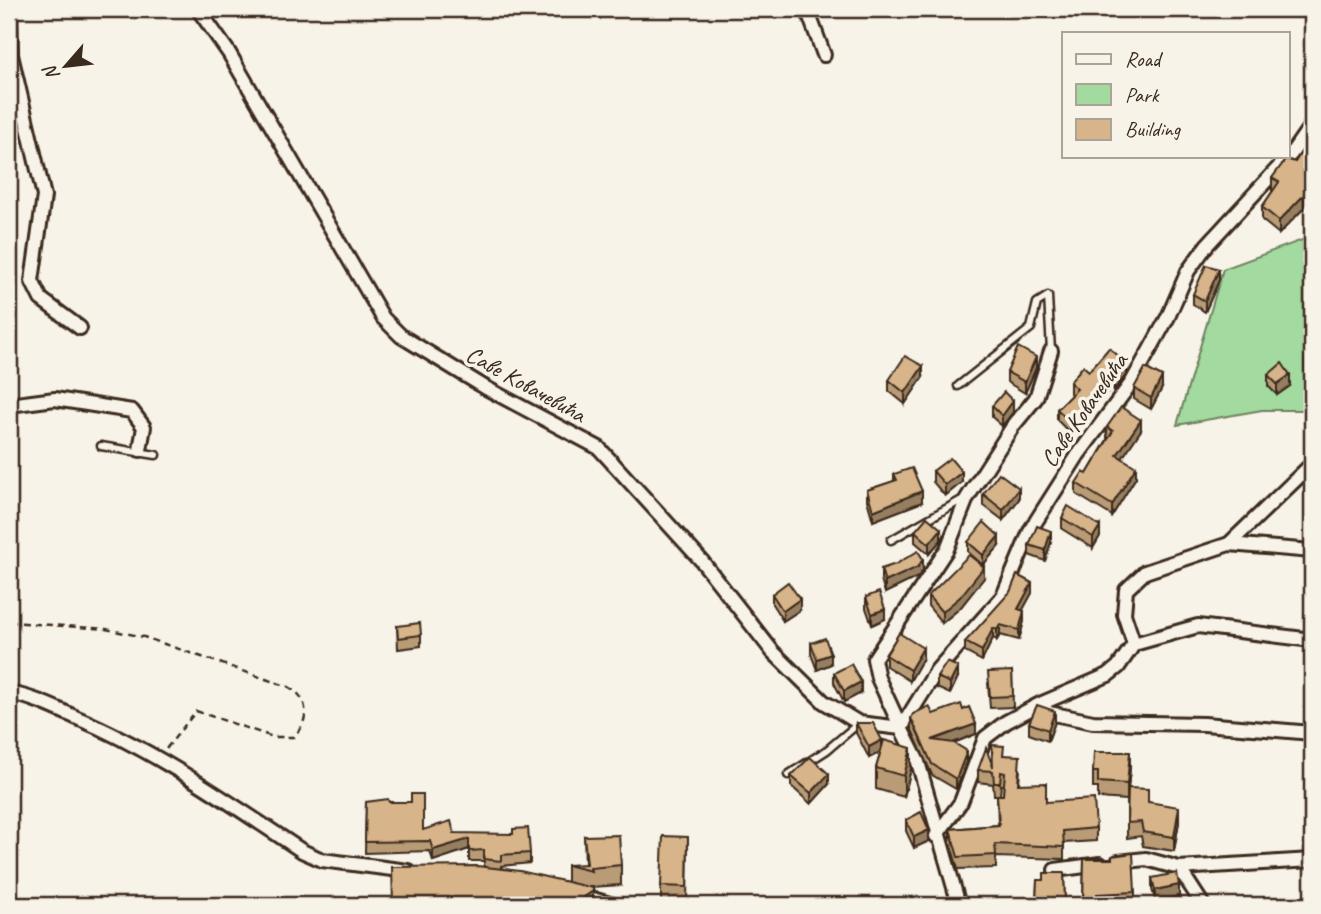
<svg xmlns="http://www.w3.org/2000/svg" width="1321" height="914" viewBox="0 0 1321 914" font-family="Caveat,sans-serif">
<rect width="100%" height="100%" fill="#f7f3e8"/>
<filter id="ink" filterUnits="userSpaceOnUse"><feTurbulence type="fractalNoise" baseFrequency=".0143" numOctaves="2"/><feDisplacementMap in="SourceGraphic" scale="14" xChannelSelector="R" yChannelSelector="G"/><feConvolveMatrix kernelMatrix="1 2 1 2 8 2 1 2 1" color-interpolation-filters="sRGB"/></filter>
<g filter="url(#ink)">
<polygon fill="#a2da9f" stroke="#6e825e" stroke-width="2" points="1312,233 1312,410 1262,410 1177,425 1223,269 1308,238"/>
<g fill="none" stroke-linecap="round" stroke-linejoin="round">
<defs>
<g id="lane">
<polyline points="958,386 1031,328 1037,303 1048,296 1051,351"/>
<polyline points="101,446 156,455"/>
<polyline points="891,540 965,498"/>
<polyline points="788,775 827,750 859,723"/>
</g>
<g id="street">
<polyline points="10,9 11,55 44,196 32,281 41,299 80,328"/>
<polyline points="198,9 229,53 383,318 401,336 486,388 599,448 701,560 773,652 824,702 859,723 901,728"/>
<polyline points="807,9 824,55"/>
<polyline points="9,405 55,399 132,411 144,427 140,450"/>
<polyline points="1229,544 1312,464"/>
<polyline points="1134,644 1124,614 1126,590 1145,572 1229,544 1312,551"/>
<path d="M9 693C32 697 53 707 75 717 156 751 228 802 302 851L322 860 408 871"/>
<polyline points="1043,707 1049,713 1093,722 1204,724 1312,733"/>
<polyline points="901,728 878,678 874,659 947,549 967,498 1013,426 1036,398 1051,351"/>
<polyline points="936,836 961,802 985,738 1006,722 1040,704 1108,675 1118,667 1134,644 1198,626 1312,640"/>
<polyline points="1118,862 1146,859 1179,868 1312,860"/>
<polyline points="1179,868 1203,905"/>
<polyline points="1055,870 1100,864"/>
<polyline points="579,895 613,905"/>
<polyline points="959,905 918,762 901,728 937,670 1003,596 1031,529 1078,455 1132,382 1168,317 1188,271 1207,245 1291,154 1312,124"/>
</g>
</defs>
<use href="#lane" stroke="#3b2a1e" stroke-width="11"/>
<use href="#street" stroke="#3b2a1e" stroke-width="18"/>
<path stroke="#3b2a1e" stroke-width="2.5" stroke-dasharray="7 5" stroke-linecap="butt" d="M9 622 106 629 144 637 289 687C310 698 310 722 293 737H273L196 711 166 749"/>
<use href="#lane" stroke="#f7f3e8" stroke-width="6"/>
<use href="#street" stroke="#f7f3e8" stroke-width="12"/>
</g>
<g fill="#b99b76" stroke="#3b2a1e" stroke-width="2" fill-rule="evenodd">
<polygon points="586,9 606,9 601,17"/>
<polygon points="1312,136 1312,208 1311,211 1304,208 1279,234 1262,220 1262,207 1272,192 1272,178 1295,162"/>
<polygon points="1219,280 1205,312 1193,304 1193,294"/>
<polygon points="1312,345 1312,378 1305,374 1305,360"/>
<polygon points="1036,368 1025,393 1007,382 1007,372"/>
<polygon points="1089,371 1127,374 1114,390 1111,388 1070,433 1057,420 1057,409 1071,395 1070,393 1070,382"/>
<polygon points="1268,375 1290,386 1277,395 1268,386"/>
<polygon points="923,377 905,404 889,391 889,380"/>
<polygon points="1134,388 1162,388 1151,409 1134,399"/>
<polygon points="992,406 1013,412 1002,426 992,417"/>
<polygon points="1107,427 1141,430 1122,458 1136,477 1112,516 1076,494 1076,483 1087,474 1108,438 1107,438"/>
<polygon points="933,471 962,482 945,496 933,482"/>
<polygon points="894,474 922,502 873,521 867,500 867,490 894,481"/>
<polygon points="983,494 1019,499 1003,520 983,505"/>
<polygon points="1062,518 1100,536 1093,548 1062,529"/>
<polygon points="915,531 941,540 929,554 915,542"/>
<polygon points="968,542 999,546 983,565 968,552"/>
<polygon points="1051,542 1045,561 1029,555 1029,545"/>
<polygon points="881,569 923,570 918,577 885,593 881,579"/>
<polygon points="984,578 960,608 942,623 928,606 928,596"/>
<polygon points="1032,593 1022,610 1024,621 1019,640 1000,635 997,640 993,638 982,661 965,652 965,642"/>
<polygon points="772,594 800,610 783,621 772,604"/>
<polygon points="866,597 885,619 872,625 866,608"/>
<polygon points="397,626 421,635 421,646 398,649"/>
<polygon points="811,643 831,664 817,670 811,654"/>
<polygon points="886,655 923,658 910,681 886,666"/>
<polygon points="1012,671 1013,707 990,708 988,683"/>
<polygon points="834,673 861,693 844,702 834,683"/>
<polygon points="937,677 958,677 950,694 937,688"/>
<polygon points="933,714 976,734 954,743 967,762 956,789 932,775 911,728 911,718"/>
<polygon points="1055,722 1048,741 1029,734 1029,723"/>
<polygon points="856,723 882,747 911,769 904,797 876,789 876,768 881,752 869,758 856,733"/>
<path d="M992 745 1020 769 1019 784 1046 802 1096 828V841L1064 843V859L996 857V868L958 869 950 842V829L998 825 997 795H994L993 784 978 782V770L992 765ZM1001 785H1004L1003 795H1000Z"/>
<polygon points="1130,768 1128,788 1179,822 1174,851 1143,846 1141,836 1127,838 1127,800 1098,798 1098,788 1093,788 1093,772"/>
<polygon points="791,776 829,784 811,804 791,786"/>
<polygon points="366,802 389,802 423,830 454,833 530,853 530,863 501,866 501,868 567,882 567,865 585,865 584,836 621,865 621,885 591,887 593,905 393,905 484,866 484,861 469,861 469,849 433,861 430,851 365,853"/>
<polygon points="906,820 929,841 914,848 906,831"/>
<polygon points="688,837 687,903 661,902 661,886"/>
<polygon points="1084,859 1135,892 1135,905 1083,905"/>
<polygon points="1064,873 1065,905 1036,905 1037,880 1044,880"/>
<polygon points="1152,878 1179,896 1155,901 1152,889"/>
</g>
<g fill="#967e60" stroke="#3b2a1e" stroke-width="2">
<polygon points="601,9 606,9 601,17"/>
<polygon points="1304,195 1304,208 1279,234 1279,221"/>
<polygon points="1312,195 1312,208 1311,211 1311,198"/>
<polygon points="1219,269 1219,280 1205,312 1205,301"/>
<polygon points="1036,357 1036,368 1025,393 1025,382"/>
<polygon points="1127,363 1127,374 1114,390 1114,379"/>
<polygon points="923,366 923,377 905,404 905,393"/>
<polygon points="1290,375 1290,386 1277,395 1277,384"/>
<polygon points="1111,377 1111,388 1070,433 1070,422"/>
<polygon points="1162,377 1162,388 1151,409 1151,398"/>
<polygon points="1013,401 1013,412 1002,426 1002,416"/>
<polygon points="1141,420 1141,430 1117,466 1117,455"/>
<polygon points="1136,467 1136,477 1112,516 1112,505"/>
<polygon points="962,472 962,482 945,496 945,485"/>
<polygon points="1019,488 1019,499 1003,520 1003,510"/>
<polygon points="922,491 922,502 873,521 873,511"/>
<polygon points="1100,526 1100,536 1093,548 1093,537"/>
<polygon points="941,529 941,540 929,554 929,544"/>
<polygon points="1051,531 1051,542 1045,561 1045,550"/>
<polygon points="999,536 999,546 983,565 983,555"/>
<polygon points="923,559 923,570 918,577 885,593 885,582"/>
<polygon points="984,567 984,578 960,608 942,623 942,612"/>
<polygon points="1032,583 1032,593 1018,619 1018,609"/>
<polygon points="800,599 800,610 783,621 783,611"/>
<polygon points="885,609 885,619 872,625 872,614"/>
<polygon points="1024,611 1024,621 1019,640 1019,630"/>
<polygon points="1000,625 1000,635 997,640 997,630"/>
<polygon points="993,628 993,638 982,661 982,651"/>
<polygon points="923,648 923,658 910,681 910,670"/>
<polygon points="831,654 831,664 817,670 817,659"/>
<polygon points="958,667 958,677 950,694 950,683"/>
<polygon points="861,682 861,693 844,702 844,691"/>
<polygon points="1055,711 1055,722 1048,741 1048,730"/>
<polygon points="976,724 976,734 932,751 932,740"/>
<polygon points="882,740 882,751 869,758 869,747"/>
<polygon points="911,748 911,769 904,797 904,776"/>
<polygon points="967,751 967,762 956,789 956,779"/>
<polygon points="1130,752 1130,768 1127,800 1127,784"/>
<polygon points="829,774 829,784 811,804 811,793"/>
<polygon points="1179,807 1179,822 1174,851 1174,837"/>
<polygon points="929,830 929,841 914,848 914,837"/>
<polygon points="469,839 469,849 433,861 433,850"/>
<polygon points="1179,885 1179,896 1155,901 1155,890"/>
<polygon points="593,891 593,905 578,905 578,901"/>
</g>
<g fill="#d7b489" stroke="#3b2a1e" stroke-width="2">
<polygon points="1312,136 1312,195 1311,198 1304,195 1279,221 1262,207 1279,182 1272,178 1286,159 1295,162"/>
<polygon points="1206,265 1219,269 1205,301 1193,294"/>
<polygon points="1308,344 1312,345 1312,364 1305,360"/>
<polygon points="1018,347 1036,357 1025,382 1007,372"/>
<polygon points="1109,348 1127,363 1114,379 1111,377 1070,422 1057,409 1077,389 1070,382 1083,366 1089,371"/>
<polygon points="905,356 923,366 905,393 889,380"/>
<polygon points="1282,363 1290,375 1277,384 1268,375"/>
<polygon points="1145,368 1162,377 1151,398 1134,388"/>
<polygon points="1004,392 1013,401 1002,416 992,406"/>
<polygon points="1121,407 1141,420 1117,455 1136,467 1112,505 1076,483 1083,472 1087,474 1113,431 1107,427"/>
<polygon points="950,458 962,472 945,485 933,471"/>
<polygon points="912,468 922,491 873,511 867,490 897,480 894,474"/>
<polygon points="999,473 1019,488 1003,510 983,494"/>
<polygon points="1068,506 1100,526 1093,537 1062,518"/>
<polygon points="927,517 941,529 929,544 915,531"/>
<polygon points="984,522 999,536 983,555 968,542"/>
<polygon points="1037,526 1051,531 1045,550 1029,545"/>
<polygon points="918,551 923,559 918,567 885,582 881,569 896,564"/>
<polygon points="969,555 984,567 960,597 942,612 928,596"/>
<polygon points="1017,575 1032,583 1018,609 1024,611 1019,630 1000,625 997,630 993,628 982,651 965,642 1010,592"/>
<polygon points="788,582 800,599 783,611 772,594"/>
<polygon points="879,592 885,609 872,614 866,597"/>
<polygon points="420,623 421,635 398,638 397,626"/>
<polygon points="899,633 923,648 910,670 886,655"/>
<polygon points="825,638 831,654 817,659 811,643"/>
<polygon points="947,662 958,667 950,683 937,677"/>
<polygon points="851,664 861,682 844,691 834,673"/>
<polygon points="1012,671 1013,696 990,697 988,672"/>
<polygon points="961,704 963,710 969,707 976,724 932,740 954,743 967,751 956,779 932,764 911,718 913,714 929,706 933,714"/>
<polygon points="1037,705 1055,711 1048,730 1029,723"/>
<polygon points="856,723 873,723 882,740 869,747"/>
<polygon points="884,740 911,748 904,776 876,768"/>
<polygon points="992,745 1004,746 1003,755 1020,756 1018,784 1046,783 1046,802 1094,799 1096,828 1063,831 1064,847 995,844 996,855 958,857 950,829 999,825 997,795 1003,795 1005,773 1001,772 1000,783 994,783 993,771 978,770 986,748 993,767"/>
<polygon points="1094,752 1130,752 1127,784 1098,782 1098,772 1093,772"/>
<polygon points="810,757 829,774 811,793 791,776"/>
<polygon points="1128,788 1148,789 1148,802 1179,807 1174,837 1143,832 1141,822 1127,823"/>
<polygon points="411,794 423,794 423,830 451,821 454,833 513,834 513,829 528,828 530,853 501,855 501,861 484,859 484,850 469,851 469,839 433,850 430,841 365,842 366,802 388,799 389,802 411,802"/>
<polygon points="921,812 929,830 914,837 906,820"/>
<polygon points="619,835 621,865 590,868 591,871 567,865 587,864 584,836"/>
<polygon points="663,836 688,837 687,887 661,886"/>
<polygon points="1133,853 1135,892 1097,894 1097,904 1083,904 1084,859 1112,859 1112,856"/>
<polygon points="477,866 520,871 593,888 593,891 578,901 517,905 393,905 392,867"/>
<polygon points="1044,873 1064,873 1065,905 1036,903 1037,880 1044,880"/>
<polygon points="1177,873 1179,885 1155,890 1152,878"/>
</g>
</g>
<g text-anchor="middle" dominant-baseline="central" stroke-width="7" stroke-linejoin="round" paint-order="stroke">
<g font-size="24" fill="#3b2a1e" stroke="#f7f3e8">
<text transform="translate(526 384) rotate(29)">Саве Ковачевића</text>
<text transform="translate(1084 410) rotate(-55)">Саве Ковачевића</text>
</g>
</g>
<rect width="1321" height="914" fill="none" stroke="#f7f3e8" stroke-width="35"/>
<rect x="18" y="18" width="1286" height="879" fill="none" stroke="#3b2a1e" stroke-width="2.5" filter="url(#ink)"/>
<rect x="1062" y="32" width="228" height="126" fill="#f7f3e8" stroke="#aca397" stroke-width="2"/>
<rect x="1076" y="54" width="35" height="10" fill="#f7f3e8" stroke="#aca397" stroke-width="2"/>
<text x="1125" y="66" font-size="21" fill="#3b2a1e">Road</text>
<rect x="1076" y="84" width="35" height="21" fill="#a2da9f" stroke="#aca397" stroke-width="2"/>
<text x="1125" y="102" font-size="21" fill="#3b2a1e">Park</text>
<rect x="1076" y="119" width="35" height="21" fill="#d7b489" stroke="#aca397" stroke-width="2"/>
<text x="1125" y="136" font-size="21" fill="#3b2a1e">Building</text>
<g transform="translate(66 66) rotate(242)" stroke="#f7f3e8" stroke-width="5" paint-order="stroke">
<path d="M0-5L12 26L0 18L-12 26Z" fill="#3b2a1e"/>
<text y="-10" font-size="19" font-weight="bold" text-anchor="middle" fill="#3b2a1e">N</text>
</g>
</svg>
